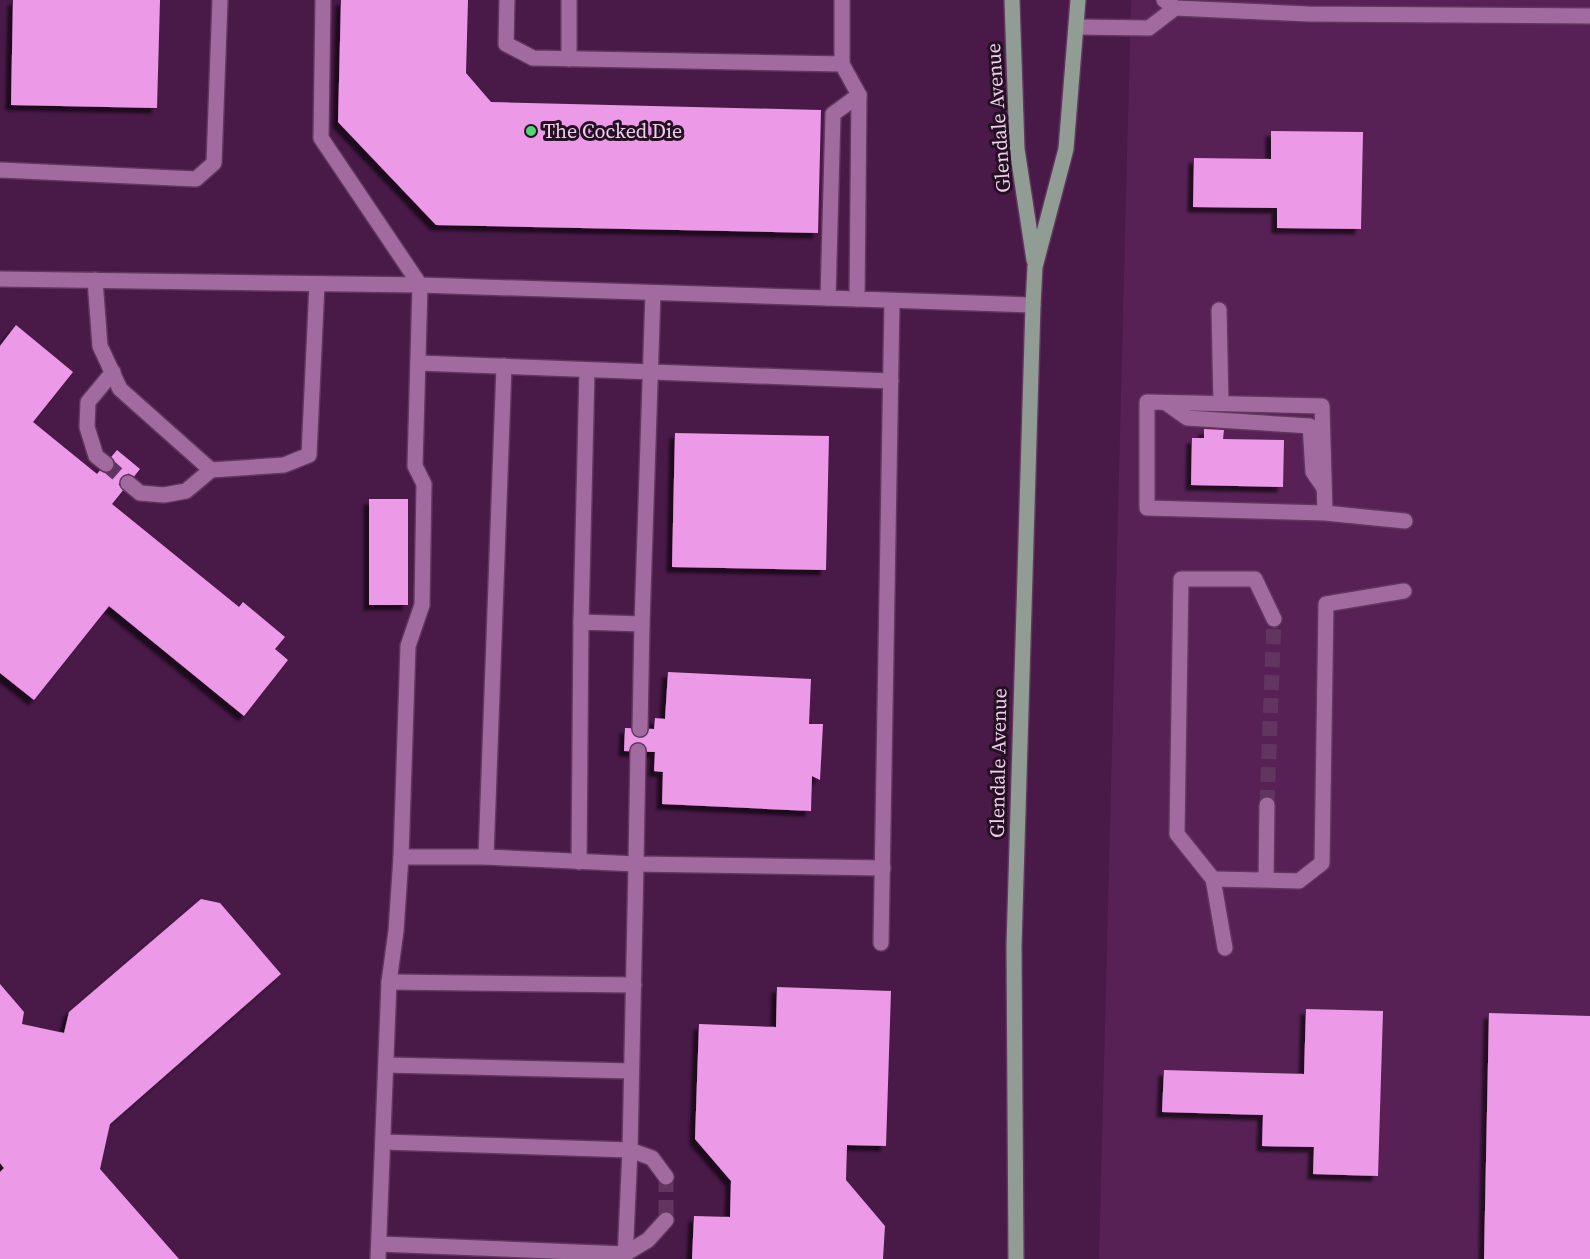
<svg xmlns="http://www.w3.org/2000/svg" width="1590" height="1259" viewBox="0 0 1590 1259" font-family="'Source Serif 4',serif">
<defs>
<filter id="shadow"><feDropShadow dx="-5.5" dy="5.5" stdDeviation="1.5" flood-color="#0009"/></filter>
</defs>
<rect width="100%" height="100%" fill="#491948"/>
<polygon fill="#572155" points="1131,0 1590,0 1590,1259 1099,1259"/>
<g fill="#ec99e7" filter="url(#shadow)">
<polygon points="13,0 160,0 157,108 11,105"/>
<polygon points="341,0 468,0 466,73 491,102 821,110 818,233 436,225 338,122"/>
<polygon points="1271,131 1363,132 1361,229 1277,228 1277,208 1193,207 1194,158 1271,159"/>
<polygon points="16,325 73,372 33,422 97,474 117,450 140,469 112,504 239,607 243,602 285,637 275,649 288,660 244,716 109,606 34,700 0,673 0,346"/>
<polygon points="1204,429 1224,430 1223,439 1284,440 1283,487 1191,485 1192,438 1204,438"/>
<polygon points="675,433 829,436 826,570 672,567"/>
<rect x="369" y="499" width="39" height="106"/>
<polygon points="668,672 811,679 809,724 823,724 820,780 812,776 811,811 662,804 663,772 654,771 655,752 624,751 625,728 654,729 655,718 665,719"/>
<polygon points="201,899 220,903 281,974 110,1124 100,1169 179,1259 0,1259 0,1172 4,1168 0,1163 0,984 24,1012 22,1024 64,1033 69,1012"/>
<polygon points="777,987 891,991 886,1146 847,1145 846,1180 885,1226 883,1259 692,1259 694,1216 730,1217 731,1181 695,1139 699,1024 776,1027"/>
<polygon points="1306,1009 1383,1011 1378,1176 1313,1174 1314,1147 1262,1146 1263,1115 1162,1112 1164,1070 1304,1074"/>
<polygon points="1489,1013 1590,1016 1590,1259 1484,1259"/>
</g>
<g fill="none" stroke-linecap="round" stroke-linejoin="round">
<g stroke="#623460" stroke-width="15" stroke-dasharray="15 8" stroke-linecap="butt">
<polyline points="106,464 128,483"/>
<polyline points="1267,805 1274,619"/>
<polyline points="666,1177 666,1220"/>
</g>
<defs>
<g id="minor">
<polyline points="323,0 321,138 420,285 857,299"/>
<polyline points="507,0 506,44 533,58 842,64 859,95 857,299 1033,305"/>
<polyline points="1175,8 1308,14 1590,16"/>
<polyline points="1076,27 1149,28 1175,8 1164,0"/>
<polyline points="569,59 569,0"/>
<polyline points="842,64 842,0"/>
<polyline points="0,170 196,179 214,163 220,0"/>
<polyline points="0,279 420,285 415,466 424,484 422,605 408,646 401,857 396,931 389,982 378,1259"/>
<polyline points="95,280 100,346 120,389 211,470 284,465 309,455 317,284"/>
<polyline points="828,298 833,114 859,95"/>
<polyline points="1219,310 1221,403"/>
<polyline points="418,363 891,381"/>
<polyline points="1166,403 1187,418 1310,426 1313,472 1324,488"/>
<polyline points="106,464 96,456 87,427 88,402 113,372"/>
<polyline points="128,483 140,493 164,495 186,491 211,470"/>
<polyline points="1325,513 1322,406 1147,402 1147,508 1325,513 1405,521"/>
<polyline points="581,622 587,370"/>
<polyline points="640,729 642,624"/>
<polyline points="638,751 636,864 883,868"/>
<polyline points="401,857 486,857 636,864 630,1150 625,1259"/>
<polyline points="486,857 504,366"/>
<polyline points="579,862 581,622 642,624 653,293"/>
<polyline points="1213,879 1299,881 1322,863 1326,604 1404,591"/>
<polyline points="1266,879 1267,805"/>
<polyline points="881,943 892,301"/>
<polyline points="1225,948 1213,879 1177,834 1181,579 1255,579 1274,619"/>
<polyline points="389,982 634,985"/>
<polyline points="386,1065 631,1071"/>
<polyline points="383,1142 630,1150 652,1158 666,1177"/>
<polyline points="379,1244 625,1254 648,1240 666,1220"/>
</g>
<g id="major">
<polyline points="1012,0 1017,149 1034,260"/>
<polyline points="1016,1259 1014,946 1033,305 1035,267 1066,149 1078,0"/>
</g>
</defs>
<use href="#minor" stroke="#60365e" stroke-width="18"/>
<use href="#major" stroke="#60365e" stroke-width="18"/>
<use href="#minor" stroke="#a26b9f" stroke-width="15"/>
<use href="#major" stroke="#909c94" stroke-width="15"/>
</g>
<circle fill="#52d673" stroke="#240f23" stroke-width="2" cx="531" cy="131" r="6"/>
<g text-anchor="middle" dominant-baseline="central" stroke-width="6" stroke-linejoin="round" paint-order="stroke">
<g font-size="20" fill="#eed0eb" stroke="#240f23">
<text transform="translate(998 118) rotate(-94)">Glendale Avenue</text>
<text transform="translate(998 763) rotate(-89)">Glendale Avenue</text>
</g>
<g font-size="20" fill="#eed0eb" stroke="#240f23" text-anchor="start">
<text x="543" y="131">The Cocked Die</text>
</g>
</g>
</svg>
